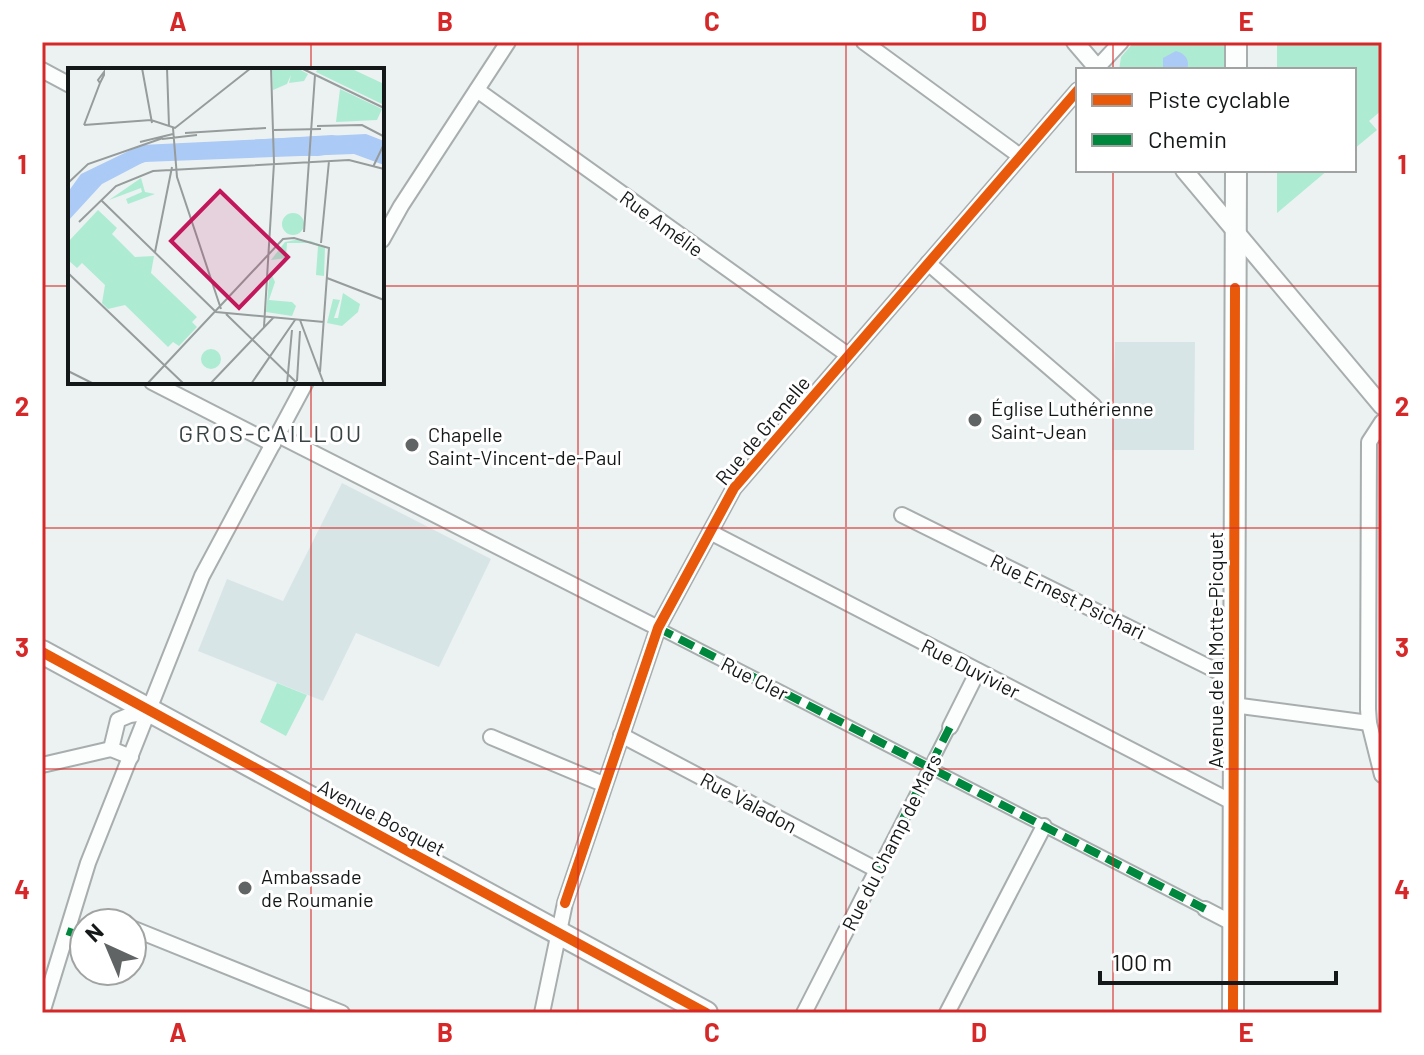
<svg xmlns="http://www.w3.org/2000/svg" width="1424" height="1055" viewBox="0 0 1424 1055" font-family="Barlow,sans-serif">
<rect width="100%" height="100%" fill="#ecf2f2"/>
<g fill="#d8e5e7">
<polygon points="1115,342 1195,342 1194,450 1112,450"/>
<polygon points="342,483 491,559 439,667 356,633 323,701 198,651 227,579 283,601"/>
</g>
<g fill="#aeebd3">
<polygon points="1134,42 1224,42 1224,70 1119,70 1121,57"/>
<polygon points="1277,42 1382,42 1382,110 1369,121 1377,130 1354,149 1354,70 1277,70"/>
<polygon points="1277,170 1328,170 1277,213"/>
<polygon points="277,683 307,695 286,736 260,722"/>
</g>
<path fill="#accaf6" d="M1176 51C1186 54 1190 60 1187 70H1163V58Z"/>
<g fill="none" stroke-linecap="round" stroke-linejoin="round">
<defs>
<g id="pedestrian">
<polyline points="658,628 1205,909"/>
<polyline points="877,870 950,727"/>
<polyline points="107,923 108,920"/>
<polyline points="67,931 84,937"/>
</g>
<g id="minor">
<polyline points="864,42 1020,156"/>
<polyline points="42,70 70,85"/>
<polyline points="1095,70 1121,42"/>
<polyline points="477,90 848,355"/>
<polyline points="382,240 401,206 508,42"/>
<polyline points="928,263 1094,406"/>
<polyline points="152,382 273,444"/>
<polyline points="1382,422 1369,442 1368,709 1369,723 1382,775"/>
<polyline points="278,435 658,628"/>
<polyline points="902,515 1233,679"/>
<polyline points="710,532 1232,802"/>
<polyline points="1233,705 1369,723"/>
<polyline points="950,727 978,671"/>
<polyline points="621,735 877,870 804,1013"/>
<polyline points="491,737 603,784"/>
<polyline points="111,749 118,720 130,715 150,712"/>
<polyline points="42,765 111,749 131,757"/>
<polyline points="1205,909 1232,923"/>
<polyline points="134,929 342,1013"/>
<polyline points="42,1013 88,863 202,576 306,382"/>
<polyline points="542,1013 565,903 658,628 734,488 1078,90"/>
<polyline points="947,1013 1044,826"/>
</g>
<g id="tertiary">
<polyline points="1075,42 1099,70"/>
<polyline points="1184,170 1382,406"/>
</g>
<g id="secondary">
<polyline points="1236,42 1236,70"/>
<polyline points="1233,1013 1236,170"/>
</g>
<polyline id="primary" points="42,652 706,1013"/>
</defs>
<use href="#pedestrian" stroke="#a8adad" stroke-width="14"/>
<use href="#minor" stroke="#a8adad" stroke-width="18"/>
<use href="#tertiary" stroke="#a8adad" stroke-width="20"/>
<use href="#secondary" stroke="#a8adad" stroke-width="24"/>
<use href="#primary" stroke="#a8adad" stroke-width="26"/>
<use href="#pedestrian" stroke="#fcfdfd" stroke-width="10"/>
<use href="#minor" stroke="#fcfdfd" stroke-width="14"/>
<use href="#tertiary" stroke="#fcfdfd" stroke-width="16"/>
<use href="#secondary" stroke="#fcfdfd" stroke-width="20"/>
<use href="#primary" stroke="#fcfdfd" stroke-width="22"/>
<g stroke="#00873e" stroke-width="8" stroke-dasharray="16 8" stroke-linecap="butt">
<polyline points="658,628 1205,909"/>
<polyline points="877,870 950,727"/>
<polyline points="107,923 108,920"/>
<polyline points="67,931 84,937"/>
</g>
<defs>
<g id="cycleway">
<polyline points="42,652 706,1013"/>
<polyline points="565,903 658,628 734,488 1078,90"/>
<polyline points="1233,1013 1235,288"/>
</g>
</defs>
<use href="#cycleway" stroke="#fff" stroke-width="15"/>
<use href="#cycleway" stroke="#e8590c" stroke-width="10"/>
</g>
<path fill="none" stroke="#d62828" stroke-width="2" stroke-opacity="0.55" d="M311 42V70M578 42V1013M846 42V1013M1113 42V70M1113 170V1013M42 286H70M382 286H1382M311 382V1013M42 528H1382M42 769H1382"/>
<g fill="#606464" stroke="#fff" stroke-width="3">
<circle cx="975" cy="420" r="8"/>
<circle cx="412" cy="445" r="8"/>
<circle cx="245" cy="888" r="8"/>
</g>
<g text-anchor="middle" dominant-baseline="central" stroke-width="6" stroke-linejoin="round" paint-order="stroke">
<g font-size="20" fill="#141818" stroke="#fff">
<text transform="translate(662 223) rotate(36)">Rue Amélie</text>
<text transform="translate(762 430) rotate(-50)">Rue de Grenelle</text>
<text transform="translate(1068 596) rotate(26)">Rue Ernest Psichari</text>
<text transform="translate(1215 650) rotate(-90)">Avenue de la Motte-Picquet</text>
<text transform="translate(971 668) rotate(27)">Rue Duvivier</text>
<text transform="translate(755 678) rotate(27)">Rue Cler</text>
<text transform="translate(749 802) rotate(28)">Rue Valadon</text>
<text transform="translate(382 817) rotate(28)">Avenue Bosquet</text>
<text transform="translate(891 842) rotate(-63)">Rue du Champ de Mars</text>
</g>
<g font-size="20" fill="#141818" stroke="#fff" text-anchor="start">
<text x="991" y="408">Église Luthérienne<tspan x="991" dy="23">Saint-Jean</tspan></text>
<text x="428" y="434">Chapelle<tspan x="428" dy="23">Saint-Vincent-de-Paul</tspan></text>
<text x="261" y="876">Ambassade<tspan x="261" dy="23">de Roumanie</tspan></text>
</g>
<g font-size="24" letter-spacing="2" fill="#394244" stroke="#fff">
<text x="271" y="432">GROS-CAILLOU</text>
</g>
</g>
<g transform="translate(68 68)">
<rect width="316" height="316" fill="#ecf2f2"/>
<path d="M204 0H229L240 6 236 13 221 15 223 7 219 16 205 22ZM250 0H282L316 16V37L248 4ZM272 21 314 41 309 52 268 54ZM73 110 77 124 87 126 60 136 58 131 74 124 73 120 41 132ZM30 142 49 160 44 166 67 189 86 188 83 205 129 249 124 254 129 259 111 278 105 274 100 279 57 237 40 241 34 235 37 217 14 195 9 200 0 192V174ZM214 156a11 11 0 1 1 22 0a11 11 0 1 1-22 0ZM227 172 243 173 257 179 256 208 248 207 250 178 241 175H219L218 190 203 192 217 174ZM202 203 207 214 201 232 224 234 228 238 224 248 198 244ZM275 225 292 236 290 244 274 258 259 255 265 231 272 232 266 250H270ZM133 291a10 10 0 1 1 20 0a10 10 0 1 1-20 0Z" fill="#aeebd3"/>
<path d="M298 66 316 73V97L286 86 76 94 34 116 0 153V124L13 106 73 77Z" fill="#accaf6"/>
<path fill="none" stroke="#accaf6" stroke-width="4" d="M110 84 250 86 282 81 308 87M0 129 26 104 86 80 264 69 311 77M0 144 43 102 104 84"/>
<path fill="none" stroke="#969b9b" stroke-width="2" d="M74 0 84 55M99 0 101 58M233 0 316 40M36 4V7L32 15 30 12ZM16 57 83 52 107 60 183 0M16 57 32 15M249 58 294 57 315 68M105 60 109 109 153 241M206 62 253 61M117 65 198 60M94 71 129 67M72 74 105 66M305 99 316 76M0 115 20 96 95 70M33 132 148 244 256 254M11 154 48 118 85 103 281 92 316 101M236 164 247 7M253 175 261 93M87 184 104 99M0 205 116 316M259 210 316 232M158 246 230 316M232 252 256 316M196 259 206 95 203 0M0 303 26 316M229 313 232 263M79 316 215 171 226 170 261 180 252 304M142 316 205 250M183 316 227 252M219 316 224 262"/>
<path fill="#c2185b" fill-opacity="0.15" stroke="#c2185b" stroke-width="4" d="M152 123 220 189 171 240 103 173Z"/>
<rect width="316" height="316" fill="none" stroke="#141818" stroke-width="4"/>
</g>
<rect width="1424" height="1055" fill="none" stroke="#ffffff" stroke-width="88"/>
<rect x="1076" y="68" width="280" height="104" fill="#ffffff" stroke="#a1a3a3" stroke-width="2"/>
<rect x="1092" y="94" width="40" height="12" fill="#e8590c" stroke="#a1a3a3" stroke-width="2"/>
<text x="1148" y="108" font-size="24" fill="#141818">Piste cyclable</text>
<rect x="1092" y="134" width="40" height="12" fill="#00873e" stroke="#a1a3a3" stroke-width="2"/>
<text x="1148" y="148" font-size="24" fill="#141818">Chemin</text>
<g transform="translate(108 947) rotate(316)"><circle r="38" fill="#ffffff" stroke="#a1a3a3" stroke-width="2"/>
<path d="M0-6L14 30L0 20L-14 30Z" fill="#606464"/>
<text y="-12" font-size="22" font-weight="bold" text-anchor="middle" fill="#141818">N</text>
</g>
<path d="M1100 971v12h236v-12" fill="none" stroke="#141818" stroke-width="4"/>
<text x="1112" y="971" font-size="24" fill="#141818" stroke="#ffffff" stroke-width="6" paint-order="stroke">100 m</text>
<rect x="44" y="44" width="1336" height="967" fill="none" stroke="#d62828" stroke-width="3"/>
<g font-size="26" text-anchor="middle" font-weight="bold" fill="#d62828">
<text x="178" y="31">A</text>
<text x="445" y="31">B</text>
<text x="712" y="31">C</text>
<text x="979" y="31">D</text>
<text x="1246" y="31">E</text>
<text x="22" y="174">1</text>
<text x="1402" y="174">1</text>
<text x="22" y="416">2</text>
<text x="1402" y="416">2</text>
<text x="22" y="657">3</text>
<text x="1402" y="657">3</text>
<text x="22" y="899">4</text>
<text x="1402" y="899">4</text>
<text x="178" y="1042">A</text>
<text x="445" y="1042">B</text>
<text x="712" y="1042">C</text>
<text x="979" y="1042">D</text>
<text x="1246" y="1042">E</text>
</g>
</svg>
